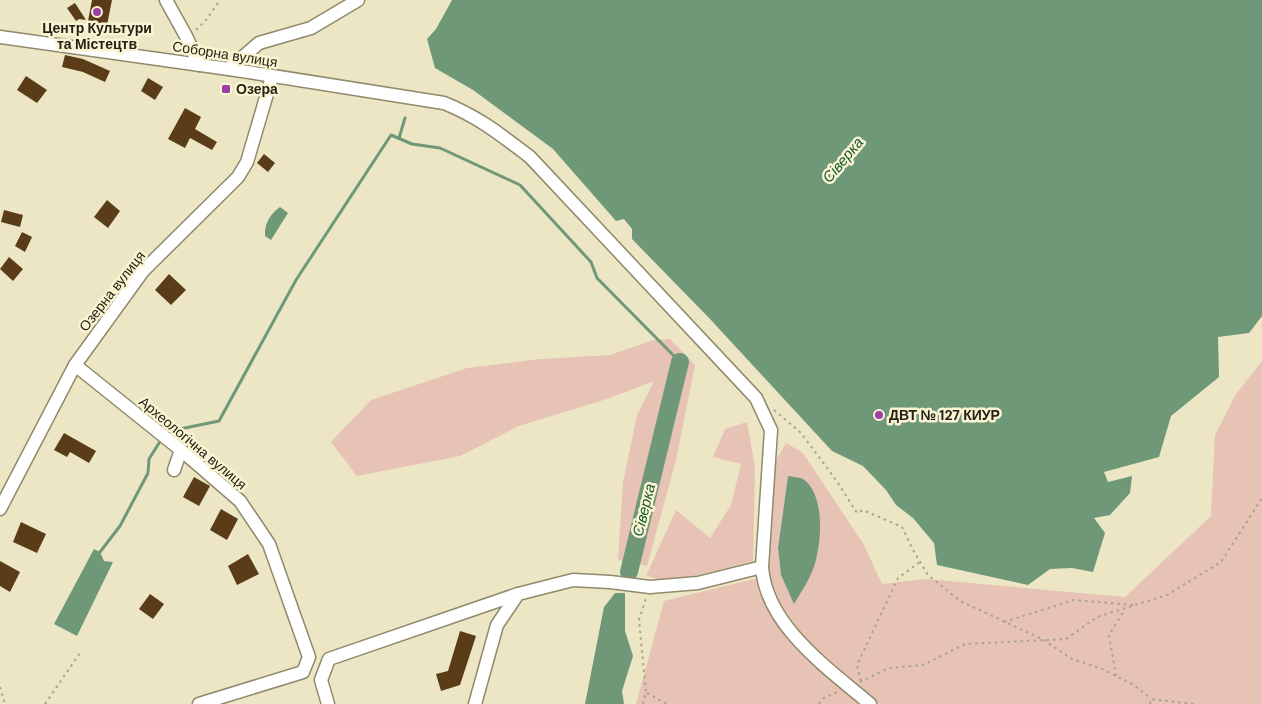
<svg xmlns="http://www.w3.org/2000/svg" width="1262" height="704" viewBox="0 0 1262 704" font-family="'DM Sans',sans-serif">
<rect width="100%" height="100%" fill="#ede6c5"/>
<g fill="#e6c3b4" fill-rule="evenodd">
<polygon points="670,339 695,365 676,460 647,566 618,560 623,482 637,415 654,381 607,399 519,426 460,456 357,476 331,442 371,400 467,368 540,359 610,355 653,340"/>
<path d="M1262 361V704H636L664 601 766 576 776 460 786 443 803 453 864 545 882 584 926 579 1125 597 1211 516 1215 435 1236 394ZM788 476 809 578 794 603 781 575 778 548Z"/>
<polygon points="747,422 755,467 753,561 671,582 646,576 676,510 710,538 731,505 741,464 713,457 725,429"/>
</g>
<g fill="#6f9879">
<polygon points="452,0 1262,0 1262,316 1249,333 1218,337 1219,377 1171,416 1159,457 1104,472 1108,482 1132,476 1130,493 1110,515 1094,518 1105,533 1093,572 1072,568 1050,569 1028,585 937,565 934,543 913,518 896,505 886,490 863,466 832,451 711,320 632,239 632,229 624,219 616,221 553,149 473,90 435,68 427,39 436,29"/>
<path d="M280 207 288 213 271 240 265 236C264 224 270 214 280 207Z"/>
<path d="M788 476C792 477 799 477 803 479 823 492 822 534 817 555 814 573 803 589 794 604L781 575 778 548Z"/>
<polygon points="94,549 100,552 104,561 113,562 77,636 54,624"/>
<polygon points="615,593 625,593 625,631 633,656 622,691 624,704 585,704 604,607"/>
</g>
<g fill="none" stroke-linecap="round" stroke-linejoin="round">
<g stroke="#6f9879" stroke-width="3">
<polyline points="399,138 405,118"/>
<polyline points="170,431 219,421 296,280 391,135 412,144 440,148 520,185 591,262 597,278 680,362"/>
<polyline points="100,552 120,526 148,473 149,459 159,443"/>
</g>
<polyline stroke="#6f9879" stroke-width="18" points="629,572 680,362"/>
</g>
<g fill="#5a3d18">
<polygon points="92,0 112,0 107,25 88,21"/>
<polygon points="75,3 86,20 79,19 76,21 67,8"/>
<polygon points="65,55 83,59 110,71 105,82 83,72 62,67"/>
<polygon points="26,76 47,90 37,103 17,90"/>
<polygon points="148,78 163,87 155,100 141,91"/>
<polygon points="185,108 201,117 195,129 217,142 212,150 190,138 185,148 168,139"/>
<polygon points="264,154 275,163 268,172 257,163"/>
<polygon points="107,200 120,211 108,228 94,217"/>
<polygon points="4,210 23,215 20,227 1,222"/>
<polygon points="22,232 32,237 25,252 15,246"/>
<polygon points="9,257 23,269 13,281 0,269"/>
<polygon points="169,274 186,290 171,305 155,290"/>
<polygon points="64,433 96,451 89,463 70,452 67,457 54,450"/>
<polygon points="194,477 210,486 199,506 183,497"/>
<polygon points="221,509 238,519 227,540 210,530"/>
<polygon points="21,522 46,534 37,553 13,542"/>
<polygon points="248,554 259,574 237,585 228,566"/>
<polygon points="0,561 20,572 10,592 0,586"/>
<polygon points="150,594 164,604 153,619 139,609"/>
<polygon points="460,631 476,636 460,685 441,691 436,674 448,671"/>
</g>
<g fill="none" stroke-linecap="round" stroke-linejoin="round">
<defs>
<g id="minor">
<polyline points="166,0 187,38 199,65"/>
<path d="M0 37 229 69 444 103C479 117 501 135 530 157L756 398 771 430 762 567C766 626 829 669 870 704"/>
<polyline points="229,69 259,43 311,28 358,0"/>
<polyline points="75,365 181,450 240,501 269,544 309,657 303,672 199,704"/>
<polyline points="174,470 181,450"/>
<polyline points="0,509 75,365 143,271 238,177 247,162 272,77"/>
<polyline points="328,704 321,680 329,659 518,594"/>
<polyline points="475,704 497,625 518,594 573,580 610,582 650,587 698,583 762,567"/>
</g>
</defs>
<use href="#minor" stroke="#90896b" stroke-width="15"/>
<g stroke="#a9a48a" stroke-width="2" stroke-dasharray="2.5 4" stroke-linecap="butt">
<polyline points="196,30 206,20 220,0"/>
<polyline points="774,410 801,433 836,480 857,513 863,510 902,527 913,550 928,575 960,601 1044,640 1072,659 1100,668 1134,685 1151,699"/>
<polyline points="1004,622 1074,600 1133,605"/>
<polyline points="1116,676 1109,635 1125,609"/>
<polyline points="861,681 857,665 898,578 920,562"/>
<polyline points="860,682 889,668 923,665 965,644 1066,639 1097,617 1167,595 1221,562 1262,498"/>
<polyline points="0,687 5,704"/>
<polyline points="647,693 667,704"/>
<polyline points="45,704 80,653"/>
<polyline points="643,704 646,692 639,620 646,598"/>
<polyline points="819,704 822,699 837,692"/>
<polyline points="1150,704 1151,699 1194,704"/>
</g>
<use href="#minor" stroke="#fff" stroke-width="12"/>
</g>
<g fill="#9b3ea8" stroke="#faf4d2" stroke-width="2">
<circle cx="97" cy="12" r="5"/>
<rect x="221" y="84" width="10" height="10" rx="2.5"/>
<circle cx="879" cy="415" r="5"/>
</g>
<g text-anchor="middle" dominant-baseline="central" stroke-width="5" stroke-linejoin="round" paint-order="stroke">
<g font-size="14" font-weight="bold" fill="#242216" stroke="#faf4d2" text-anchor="start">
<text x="97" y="28" text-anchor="middle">Центр Культури<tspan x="97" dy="16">та Містецтв</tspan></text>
<text x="236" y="89">Озера</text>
<text x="889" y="415">ДВТ № 127 КИУР</text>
</g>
<g font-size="14" fill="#242216" stroke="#faf4d2">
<text transform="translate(225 54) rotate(9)">Соборна вулиця</text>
<text transform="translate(112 291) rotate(-52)">Озерна вулиця</text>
<text transform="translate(193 443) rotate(40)">Археологічна вулиця</text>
</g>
<g font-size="15" font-style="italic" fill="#15582f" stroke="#faf4d2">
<text transform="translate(843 160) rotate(-50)">Сіверка</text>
<text transform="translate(644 510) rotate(-76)">Сіверка</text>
</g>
</g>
</svg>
